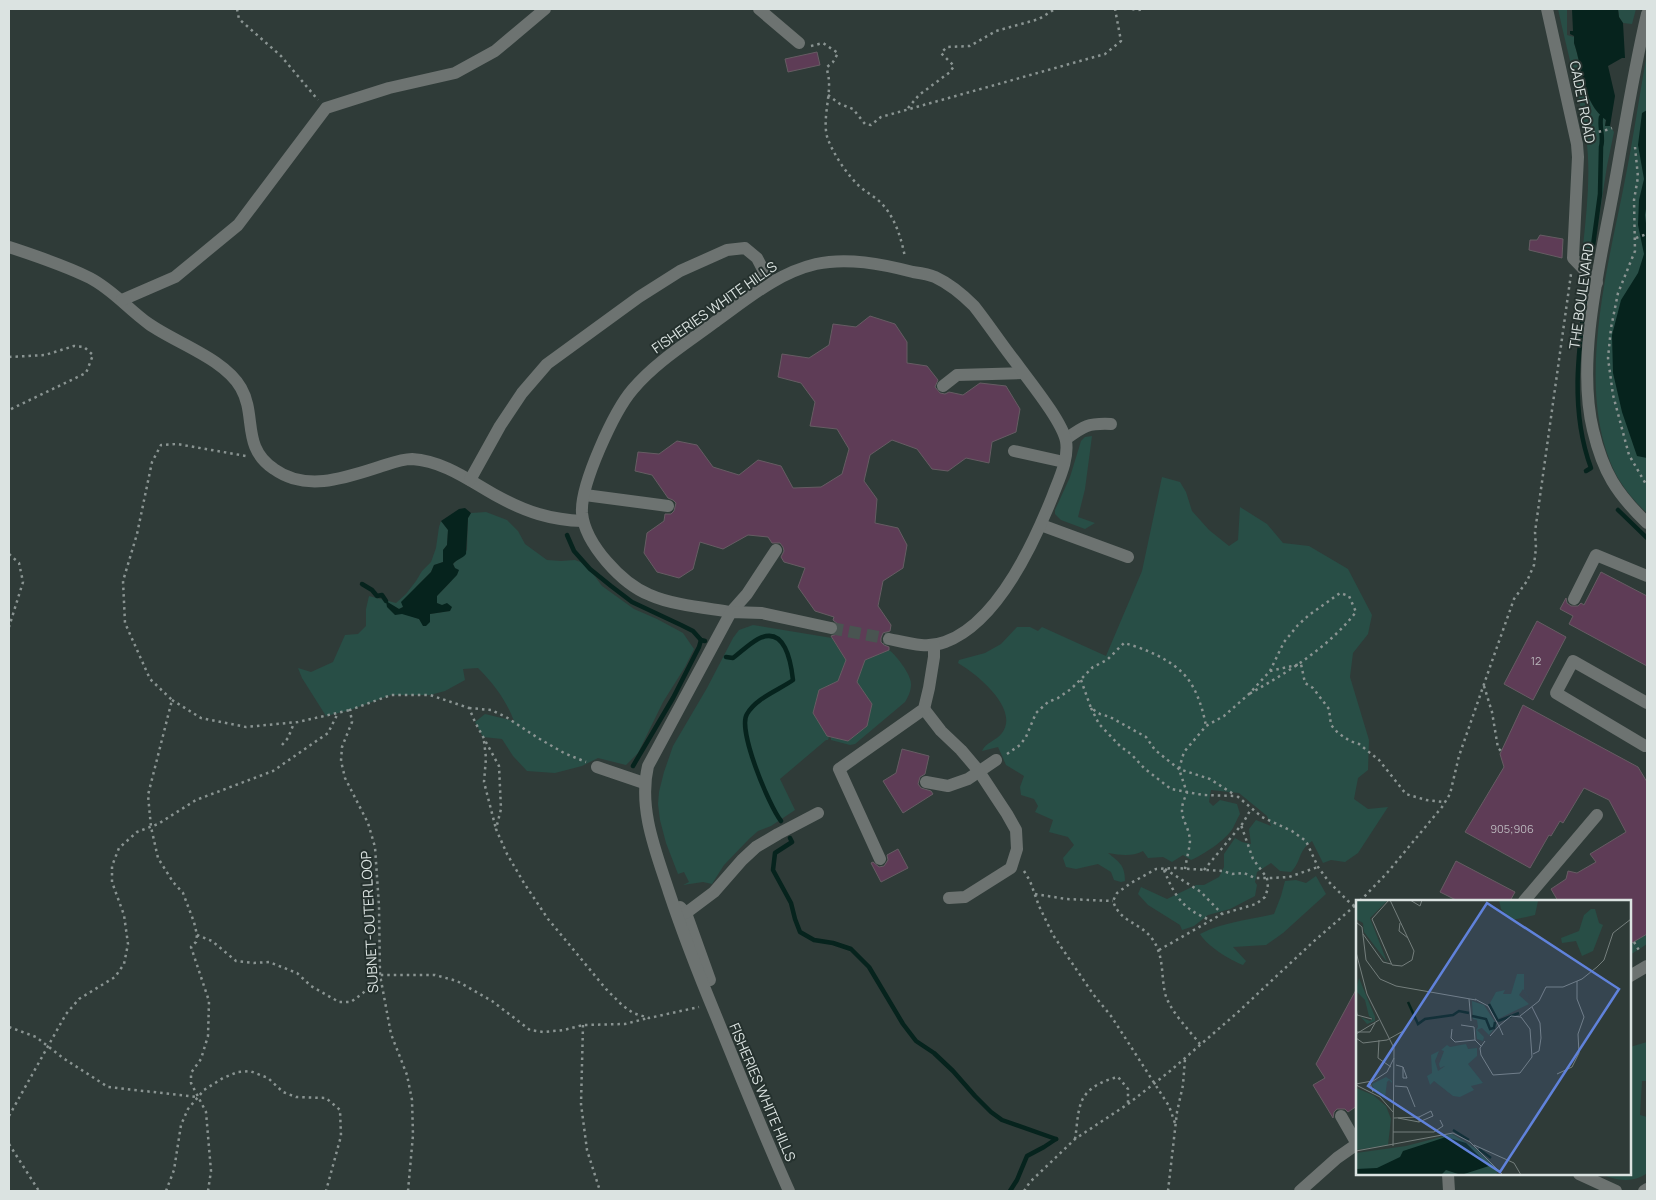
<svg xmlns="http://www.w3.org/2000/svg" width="1656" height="1200" viewBox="0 0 1656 1200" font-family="Manrope,sans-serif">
<rect width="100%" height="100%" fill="#2f3b38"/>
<g fill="#284e46">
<path d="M1558 9H1567V35L1574 37V43C1583 69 1582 102 1606 120L1605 125 1610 126 1614 132 1607 166 1594 250 1592 254 1588 257 1585 255 1583 246C1587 209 1591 172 1586 136 1579 93 1567 51 1558 9Z"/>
<polygon points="1618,9 1636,9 1632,24 1623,23 1619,17"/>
<path d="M1647 54V513C1636 503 1626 491 1618 478 1573 396 1607 271 1624 185 1633 141 1639 97 1647 54Z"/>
<polygon points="1092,436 1085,489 1078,517 1095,523 1085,529 1061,520 1055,514 1055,510 1070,477 1081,441 1085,437"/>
<path d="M1162 477 1180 482 1186 492 1192 511 1209 530 1229 546 1238 540 1240 507 1267 524 1283 543 1309 546 1348 569 1372 615 1368 634 1353 653 1350 677 1369 740 1368 770 1358 778 1354 799 1368 809 1388 807 1358 853 1345 862 1331 860 1323 863 1312 841C1297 852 1302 861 1291 872L1280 871 1271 863 1257 872 1255 882 1257 885 1255 896 1230 909 1208 915 1194 926 1182 930 1180 925 1148 905 1138 894 1141 887 1167 899 1196 885H1204L1219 877 1224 867V854L1235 838 1242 842 1251 844 1249 829 1256 820 1271 826 1267 816 1239 793 1211 790 1209 802 1213 806 1220 800 1237 804 1240 814C1237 819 1235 824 1233 828 1226 840 1203 855 1191 860L1183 855 1172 862 1163 857 1148 858 1143 851C1131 857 1121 855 1108 853 1119 862 1125 865 1125 881L1121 882 1114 880 1111 872 1098 864 1076 869 1066 867 1063 858 1074 845 1068 837 1049 832 1053 820 1035 812 1038 806 1034 799 1021 795 1020 787 1024 776 1006 765 998 747 982 751C986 742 996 741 1002 733 1020 709 977 674 958 663L959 660 985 653 1001 644 1017 627H1030L1038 631 1042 627 1106 656 1142 571Z"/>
<path d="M486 512 507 520 518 531 525 544 547 560 561 561 575 560 586 564 602 586 634 609 657 619 683 633 694 649 685 667 663 702 638 753 626 765 598 758 582 766 555 773 527 771 513 756 502 739 483 737 475 722 485 714 514 721C506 700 494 684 478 668L463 669 465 680 445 691 430 695H391L350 710 326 716 302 678 298 668 311 672 333 662 345 635 358 634 366 626V609L369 596 396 603 406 594 416 581 422 571 431 562 436 548 439 527 441 521 448 530 447 545 443 550V562L434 565 431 572 417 586 403 607 399 609 387 602 402 613 419 619 422 623 430 614 450 611 437 603V596C446 586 460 577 453 564L467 550 468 518 471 513Z"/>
<polygon points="753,625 832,638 846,660 838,681 819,690 813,713 827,736 829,737 828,740 826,740 780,779 795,810 771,826 758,831 749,839 724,865 712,884 703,882 683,885 689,882 684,872 678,874 666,843 660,820 658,804 659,792 664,772 673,746 707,688 733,638 739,630"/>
<path d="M889 650C895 654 908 671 910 679 913 686 909 696 905 702L855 744 850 745 831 740V737L848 741 867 726 872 704 857 682 865 660Z"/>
<path d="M1316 876 1326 894 1283 933 1266 945 1233 947 1246 961 1243 965C1230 960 1207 946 1200 934 1223 922 1249 920 1274 914L1281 896 1285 881 1296 880 1306 883Z"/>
<polygon points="1647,934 1647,944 1630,955 1630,944"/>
<path d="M1647 1042V1081H1642L1640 1115 1647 1117 1646 1159 1647 1160V1173C1635 1183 1615 1181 1602 1174H1630V1047Z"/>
</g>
<g fill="#06231d">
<path d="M1572 9H1618L1619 17 1623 23 1625 58H1622L1608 66 1615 96 1610 126H1605L1606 120C1582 102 1583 69 1574 43V36L1570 34V31H1573Z"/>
<polygon points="1647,110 1647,203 1645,215 1647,232 1647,458 1637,456 1622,412 1613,373 1612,335 1621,300 1638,273 1644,254 1638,225 1639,200 1644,179 1638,145 1642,113"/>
<path d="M465 508 471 513 468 518 466 554C462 559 457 559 453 564L455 568 459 570 457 575 437 596V603L442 605 447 603 452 607 450 611 430 614V622L426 626H423L419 619 402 614 395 615 387 607 386 601 399 609 403 607 401 602 431 572 434 565 443 562V550L447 545 448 530 441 521 459 509Z"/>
</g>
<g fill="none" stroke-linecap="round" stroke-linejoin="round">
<g stroke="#06231d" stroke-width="4.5">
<path d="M1592 253 1600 194 1601 147C1604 137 1599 127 1601 117"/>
<path d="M1586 294C1578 352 1570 411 1591 468L1586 471"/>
<polyline points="1618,510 1647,538"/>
<polyline points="567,535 574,551 590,569 611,586 632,602 681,625 693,631 701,640 705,641"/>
<polyline points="362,584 372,590 377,596 382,595 386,601"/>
<path d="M726 657 733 658C741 652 749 644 758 639 785 625 791 662 793 680 779 690 756 698 747 714 737 729 769 806 781 821"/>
<polyline points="633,766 673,698 699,647 701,640"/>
<polyline points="790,838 792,842 775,853 773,870 791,903 795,919 800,932 814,940 833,943 851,949 869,967 903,1024 916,1041 934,1053 953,1071 975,1096 991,1112 1002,1120 1056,1139"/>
<polyline points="1010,1191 1017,1180 1027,1156 1044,1147 1056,1139"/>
</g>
</g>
<g fill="#5e3c56" stroke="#665c63">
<polygon points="817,52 820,65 788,72 785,59"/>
<polygon points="1540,235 1563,239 1562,258 1529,250 1530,240 1537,240"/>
<polygon points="870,316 895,324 907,342 907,363 927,366 938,380 935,387 940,393 945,394 949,392 963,395 980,383 1006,386 1020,409 1016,432 992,442 989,463 966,458 948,471 932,469 917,449 892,440 870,455 864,481 877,499 875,523 898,528 907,545 903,568 883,581 878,606 891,625 890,631 883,633 881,638 881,642 884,645 889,647 889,650 865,660 857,682 872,704 867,726 848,741 827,736 813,713 819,690 838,681 846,660 831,636 837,634 839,629 839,625 833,620 834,617 815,611 798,587 805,568 784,562 781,557 784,551 783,547 780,543 772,543 768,537 748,535 723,549 700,542 693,569 679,578 657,572 644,553 647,533 664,521 665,514 671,514 674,511 676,503 673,500 668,498 652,475 635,471 638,452 659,454 677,441 697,445 713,467 739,475 758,460 781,466 793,488 821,487 842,474 849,449 837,429 810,426 815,402 801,383 778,377 782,354 809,358 829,345 833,324 856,327"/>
<polygon points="1601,572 1647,596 1647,666 1569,624 1573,616 1560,609 1566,598 1567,603 1571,606 1578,606 1581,603 1584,605"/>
<polygon points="1537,621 1566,637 1533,700 1504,684"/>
<polygon points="1523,705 1638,767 1647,782 1647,934 1630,944 1630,901 1558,901 1551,889 1566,879 1568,871 1577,873 1596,862 1590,854 1626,832 1609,800 1584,788 1563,823 1560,821 1551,836 1549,835 1530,868 1465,832 1504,767 1500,754"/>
<polygon points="902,749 929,756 925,774 920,777 918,784 921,788 931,791 933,794 903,813 883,781 896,773"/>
<polygon points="898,849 908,868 881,882 871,863 873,862 879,867 884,866 888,860 887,855"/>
<polygon points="1456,861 1515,892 1510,901 1458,901 1440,892"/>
<polygon points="1357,988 1357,1106 1348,1112 1345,1109 1337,1109 1334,1112 1333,1118 1313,1085 1325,1078 1316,1064"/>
</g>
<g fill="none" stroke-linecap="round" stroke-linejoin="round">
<polyline stroke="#495451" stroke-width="12" stroke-dasharray="12 6" stroke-linecap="butt" points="831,628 889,639"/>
<g stroke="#8a9492" stroke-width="2.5" stroke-dasharray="2.5 4" stroke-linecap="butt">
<polyline points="237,9 239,19 281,56 318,100"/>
<polyline points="1132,9 1138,10 1143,9"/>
<path d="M811 46 823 43 838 53 833 62 827 67C827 72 829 77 829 82 830 100 821 125 829 142 836 158 847 174 859 186 867 193 876 197 883 205 896 220 901 238 905 257"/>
<polyline points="828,95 840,104 853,109 865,124 871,125 881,117 1105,54 1121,41 1115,9"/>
<polyline points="908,108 919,95 950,72 954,66 941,53 947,47 970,46 996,31 1039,19 1055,9"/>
<path d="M1587 130 1590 133C1598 132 1605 131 1612 128"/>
<polyline points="1635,147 1638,177 1634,200 1635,251 1618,293 1611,328 1608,358 1613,395 1629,455 1647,486"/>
<polyline points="1636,238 1647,234"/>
<polyline points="9,357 45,355 74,346 84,347 93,355 86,373 9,410"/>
<polyline points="9,554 19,563 23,582 9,627"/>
<polyline points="1270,671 1301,664 1305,683 1313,688 1329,709 1331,725 1338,733 1350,741 1359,744 1379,760 1406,794 1426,800 1444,802"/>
<polyline points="1081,680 1091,708 1100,714 1110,717 1146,737 1155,750 1179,769 1210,779 1235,795"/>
<polyline points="1484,686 1492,712 1498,748 1501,751"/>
<polyline points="172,700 201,718 246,727 298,722 350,710"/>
<polyline points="469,708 491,710 506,717 538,738 564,753 586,762"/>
<polyline points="1091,708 1099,724 1120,746 1132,755 1144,768 1171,789 1203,795 1237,796 1262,817 1292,831 1306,841 1318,867 1329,882 1348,901 1357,908"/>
<polyline points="484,741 486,758 484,782 496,829"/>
<polyline points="282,745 288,738 294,723"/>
<path d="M1007 754 1020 745 1026 737 1036 713 1048 702 1058 698 1071 689 1093 667 1107 660 1124 643C1146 649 1173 660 1188 679 1198 693 1203 710 1206 726"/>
<polyline points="1165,869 1201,892 1222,914"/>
<path d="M1185 869C1186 861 1190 847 1190 840 1188 820 1175 817 1187 793L1179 769 1184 752 1206 726 1224 716 1249 694 1270 671 1284 642 1298 625 1309 615 1340 593 1349 596 1356 612C1328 648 1288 672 1249 694"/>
<path d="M1164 870C1175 897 1183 909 1210 920"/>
<polyline points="1204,870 1243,823 1251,809"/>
<polyline points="1024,871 1030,881 1039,906 1053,935 1093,994 1111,1016 1124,1036 1169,1106 1176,1126"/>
<polyline points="1035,894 1066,899 1113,901"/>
<polyline points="1360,901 1387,873 1442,807 1450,794 1459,756 1491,664 1514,599 1527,581 1534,565 1536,548 1535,532 1571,274"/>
<polyline points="197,935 212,941 236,961 254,963 269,962 297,973 311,986 339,1002 351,1002 363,993 380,975 435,975 457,981 492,1001 530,1030 543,1032 564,1030 583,1025 625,1024 648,1018"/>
<polyline points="1634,942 1640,952"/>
<polyline points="1159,950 1222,914 1256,904 1265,897 1268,888 1267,878 1253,859 1241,825"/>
<polyline points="583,1025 581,1104 587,1150 600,1191"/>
<polyline points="9,1027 36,1037 63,1058 108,1087 198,1097"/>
<path d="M1200 1044C1189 1030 1169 1010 1165 993 1161 975 1164 956 1153 940 1141 922 1120 923 1113 901L1117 893 1131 883 1156 869 1175 868 1223 871 1232 874 1244 873 1255 878H1271L1289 877 1318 867"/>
<polyline points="9,1116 66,1014 79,999 115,977 124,964 128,944 124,915 112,882 112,866 119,848 137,832 158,824 196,800 273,771 328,733 338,713"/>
<path d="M1075 1139C1077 1128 1077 1114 1081 1103 1086 1088 1104 1080 1118 1077L1128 1089V1104"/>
<polyline points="9,1144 39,1191"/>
<polyline points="166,1191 174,1170 181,1125 188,1109 204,1090 223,1078 238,1072 250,1071 268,1078 283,1092 296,1097 326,1098 340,1110 341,1136 326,1191"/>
<polyline points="208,1191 211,1171 206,1112 191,1083 191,1073 201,1059 208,1036 209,1001 191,947 196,942 197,935 194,922 183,893 173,882 158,858 151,827 148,795 172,700 150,679 125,623 123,581 137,534 152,462 161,445 177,444 246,456"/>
<polyline points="408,1191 413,1135 412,1100 407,1075 391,1034 380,975 379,906 375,847 368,823 345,778 341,761 342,747 352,722 350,710 391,695 430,695 469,708 475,722 499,766 501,809 496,829 507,854 524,883 548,919 606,989 622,1005 633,1013 649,1018 699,1007"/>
<polyline points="1024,1191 1030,1182 1075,1139 1128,1104 1170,1071 1237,1013 1313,942 1357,904"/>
<polyline points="1168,1191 1177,1112 1183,1085 1185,1059"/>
</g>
<g stroke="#6d7371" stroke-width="12">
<polyline points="759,9 799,43"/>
<polyline points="1547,9 1577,144 1578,157 1573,258 1597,283"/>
<path d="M1647 14C1633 73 1624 133 1613 193 1600 263 1576 360 1593 430 1603 472 1616 493 1647 523"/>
<path d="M9 247C36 256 64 265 90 278 113 290 128 309 149 324 176 343 225 359 241 388 257 416 241 447 274 469 306 492 345 478 379 467 389 464 401 459 412 459 444 461 470 481 497 496 526 512 551 520 583 521"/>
<polyline points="122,300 175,277 238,225 326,108 389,88 455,73 495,51 545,9"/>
<polyline points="943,386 957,375 1023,373"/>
<path d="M1066 439C1084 426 1088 423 1111 424"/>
<polyline points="1014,451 1064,462"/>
<polyline points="470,480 500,426 522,393 547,364 639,297 680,271 727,250 745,248 757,258 770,283"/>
<polyline points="585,495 668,506"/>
<polyline points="1041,525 1128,557"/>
<path d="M776 550 747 594 731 612C707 608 672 605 650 595 622 584 585 544 582 513 580 485 614 411 633 389 656 362 687 343 715 322 746 300 777 273 816 264 847 257 882 264 913 272 920 273 928 274 935 277 950 284 962 294 974 306 989 325 1002 345 1017 364 1030 382 1062 421 1066 441 1069 459 1059 479 1053 495 1034 543 997 623 945 642 927 649 908 643 889 639"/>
<polyline points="1574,599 1596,555 1647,576"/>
<polyline points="924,709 941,731 961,750 978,770 1007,814 1016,830 1017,849 1011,868 965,897 949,898"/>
<polyline points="1645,746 1556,693 1573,661 1647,703"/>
<polyline points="597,767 644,783"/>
<polyline points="926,782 948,786 968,779 996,760"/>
<polyline points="880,859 839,769 924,709 929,688 934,657 934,645"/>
<polyline points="1524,901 1597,815"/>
<polyline points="680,907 686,913 710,980"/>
<polyline points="686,913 714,892 742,860 756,847 778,834 818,813"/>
<polyline points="1630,976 1647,966"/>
<polyline points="1341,1116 1357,1144"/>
<polyline points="1448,1174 1449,1191"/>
<polyline points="1579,1174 1616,1191"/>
<path d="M789 1191C763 1133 740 1075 716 1016 699 975 683 934 669 892 656 852 638 809 648 766L731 612 762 613 831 628"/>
<polyline points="1300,1191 1337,1158 1357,1144"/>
<polyline points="1644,1191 1647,1189"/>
</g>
</g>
<g text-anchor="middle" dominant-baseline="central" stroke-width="4" stroke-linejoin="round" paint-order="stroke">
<g font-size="11" fill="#bcb9be">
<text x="1536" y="660">12</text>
<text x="1512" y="828">905;906</text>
</g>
<g font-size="14" fill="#dbe3e1" stroke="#25312e">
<text transform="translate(1583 102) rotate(79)">CADET ROAD</text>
<text transform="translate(1581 296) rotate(-82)">THE BOULEVARD</text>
<text transform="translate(714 307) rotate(-35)">FISHERIES WHITE HILLS</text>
<text transform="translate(369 922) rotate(-93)">SUBNET-OUTER LOOP</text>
<text transform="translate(763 1092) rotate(67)">FISHERIES WHITE HILLS</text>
</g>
</g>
<g transform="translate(1356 900)">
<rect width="275" height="275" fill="#2f3b38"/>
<path d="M0 0H32L14 18 31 62 8 32 7 23 0 19ZM143 0H189L182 1 179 15 156 20 145 9ZM235 9H239L243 23 247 25 237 51 226 56 220 41 206 43 205 38 223 31 228 15ZM161 74H168V91L174 100 167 89 163 95 173 104 142 119 134 103 140 92 149 90 147 94H155ZM3 78 19 117V121L11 124 5 117 14 121 17 119 13 116 9 100 0 91ZM116 101 128 105 141 125 133 135 126 128 121 130 128 137 127 141 121 139 120 130 122 127 121 120 117 119ZM110 144 112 149 121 148V156L112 164 127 183 115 186 118 190 104 197 97 196 78 181 74 185 71 176 76 173 75 155 83 151 79 161 82 171 89 166 84 168 83 164 88 151 85 150 91 145 94 147ZM30 177 36 181V183L33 180 31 182 29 198 35 203 26 196V193L19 191 16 184ZM0 188 17 195 30 206 35 219 32 245 0 250ZM96 234 119 248 142 270 140 275H0V253L50 246Z" fill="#284e46"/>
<path d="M90 237 110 243 133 266 105 275 90 270 85 275H0V269L21 268 44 257 47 251Z" fill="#06231d"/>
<path fill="none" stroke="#06231d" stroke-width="2.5" d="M52 102 62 124 69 119 97 115 103 111 113 113M133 104 142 121M116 116 130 119 134 129 138 128 139 122M142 121 163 113M97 230 113 240M123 249 135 258"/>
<path fill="none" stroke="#747e7c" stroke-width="1" d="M33 0 16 19 36 65 46 66 56 60 58 51 34 0M54 0 64 6 66 0M0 22 6 27 10 60 24 79 40 86 120 100M44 23 43 31 52 38M7 34 27 62 35 64M0 52 11 94 38 148 37 246M113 99 115 121M119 99 132 106 143 126 134 136M0 107 1 115 16 119M176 107 184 123 185 138 183 151 177 154M164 116 183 101 190 87H207L226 79 241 67 248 60 257 33 275 19M105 125 118 127 119 140 125 146M96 129 95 138 99 142 119 140M1 132H14L19 123M0 134 23 120M0 138 7 143 31 140 49 130M23 140 22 158 35 167M129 141 124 148 125 155 137 175 164 173 176 157 174 129 165 117 155 116 143 126 147 135M40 165 47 167V178H51L47 167M201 174 216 167 223 153 222 134 228 117 221 99V81M0 184 16 181M0 185 24 197 37 212M39 186 51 187 59 207M17 192 14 183 31 172 38 158M63 217 75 211 77 216 63 222M38 218 63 217V222L42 218M37 232H78L87 226 84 220M118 245 158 263 165 275M0 251 97 233 114 242 147 275"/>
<path fill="#6082db" fill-opacity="0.15" stroke="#6082db" stroke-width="2.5" d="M131 3 263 89 144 272 12 186Z"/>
<rect width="275" height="275" fill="none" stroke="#dbe3e1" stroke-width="2.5"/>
</g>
<rect width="1656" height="1200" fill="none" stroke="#dbe3e1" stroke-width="20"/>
</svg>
